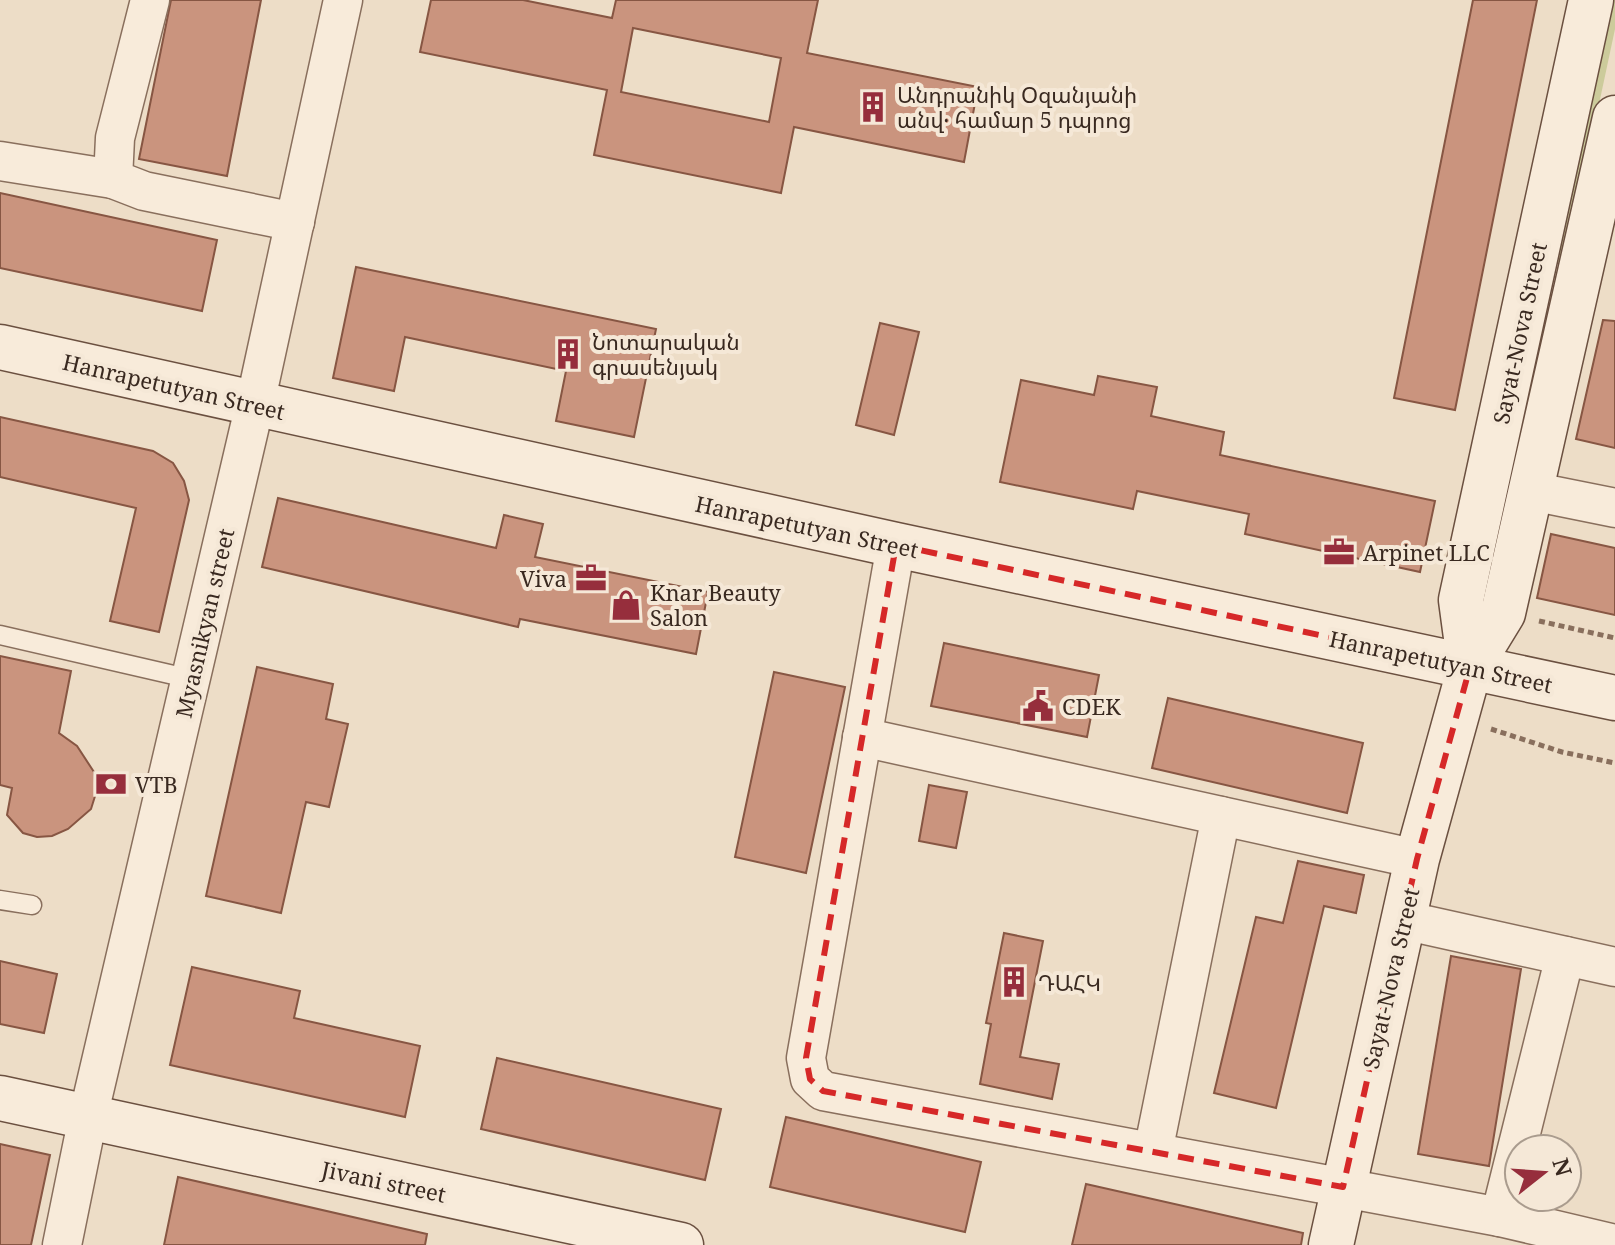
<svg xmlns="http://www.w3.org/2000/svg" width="1615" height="1245" viewBox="0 0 1615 1245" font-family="'Noto Serif','Noto Sans Armenian',serif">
<rect width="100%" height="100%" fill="#edddc7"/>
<polygon fill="#cccb9b" points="1608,0 1615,0 1615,29 1565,264 1553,262"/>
<g fill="#ca947e" stroke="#875643" stroke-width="2" fill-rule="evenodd">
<polygon points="171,0 261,0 227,176 139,159"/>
<path d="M431 0H523L612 18 616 0H818L807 53 978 87 964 162 794 127 781 193 594 155 607 90 420 52ZM633 28 781 58 769 122 621 92Z"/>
<polygon points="1473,0 1537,0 1455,410 1394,398"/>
<polygon points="0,193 217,240 202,311 0,268"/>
<polygon points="356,267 656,329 634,437 556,421 566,371 405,337 394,391 333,378"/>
<polygon points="1603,320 1615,321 1615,448 1576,439"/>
<polygon points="880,323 919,332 894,435 856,425"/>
<polygon points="1098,376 1157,387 1151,416 1224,432 1220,455 1435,501 1420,572 1245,534 1249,514 1137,491 1133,509 1000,482 1021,380 1094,395"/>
<polygon points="0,417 153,451 173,463 184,481 189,500 159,632 110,621 136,508 0,477"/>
<polygon points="278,498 496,548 504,515 543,524 535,557 708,592 696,654 520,619 518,627 262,567"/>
<polygon points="1551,534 1615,548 1615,615 1537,598"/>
<polygon points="944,643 1099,675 1087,737 931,706"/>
<polygon points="0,656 71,671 59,733 77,746 94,772 96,793 91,809 68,829 52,836 37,837 23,833 7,815 12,788 0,785"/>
<polygon points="257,667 333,684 326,719 348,724 329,807 306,802 281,913 206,896"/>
<polygon points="774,672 845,687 806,873 735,857"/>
<polygon points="1168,698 1363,743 1347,813 1152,768"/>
<polygon points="929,785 967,792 956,848 919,841"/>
<polygon points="1298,861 1364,875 1356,913 1324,906 1276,1108 1214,1093 1256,917 1283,923"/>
<polygon points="1004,933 1043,941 1020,1057 1059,1064 1052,1099 980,1084 991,1024 986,1023"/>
<polygon points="1451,956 1521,969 1489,1166 1418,1154"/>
<polygon points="0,961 57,974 44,1033 0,1024"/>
<polygon points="192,967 300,991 294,1018 420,1046 405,1117 170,1065"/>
<polygon points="497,1058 721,1109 705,1180 481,1129"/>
<polygon points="786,1117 981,1162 965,1232 770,1187"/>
<polygon points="0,1144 50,1155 31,1245 0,1245"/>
<polygon points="178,1177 427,1234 425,1245 164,1245"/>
<polygon points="1086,1184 1303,1233 1301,1245 1072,1245"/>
</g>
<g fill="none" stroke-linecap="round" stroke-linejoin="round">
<defs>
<g id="lane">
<polyline points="0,635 191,679"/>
<polyline points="0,900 32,905"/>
</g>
<g id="street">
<polyline points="150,0 115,138 113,179 144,191 295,222"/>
<polyline points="0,161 113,179"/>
<polyline points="1531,491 1615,508"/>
<polyline points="896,545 806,1058 810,1079 823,1091 1500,1217 1615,1244"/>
<polyline points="862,737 1417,859"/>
<polyline points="1403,920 1615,967"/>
<polyline points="1153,1152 1221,816"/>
<polyline points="1500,1217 1565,956"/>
<polyline points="62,1245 88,1117 255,404 343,0"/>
</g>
<g id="secondary">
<polyline points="0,347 896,545 1615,698"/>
<polyline points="1470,667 1461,600 1591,0"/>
<polyline points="0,1098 681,1245"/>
<polyline points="1331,1245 1417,859 1470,667 1503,613 1615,118"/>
</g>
</defs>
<use href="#lane" stroke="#896f5d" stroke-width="21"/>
<use href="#street" stroke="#896f5d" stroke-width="41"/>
<use href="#secondary" stroke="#6b5040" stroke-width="47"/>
<g stroke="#896f5d" stroke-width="5" stroke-dasharray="6 4" stroke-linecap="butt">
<polyline points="1539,621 1615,638"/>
<polyline points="1491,729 1562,752 1615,763"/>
</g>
<use href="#lane" stroke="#f8ebda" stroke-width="18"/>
<use href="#street" stroke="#f8ebda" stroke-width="38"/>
<use href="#secondary" stroke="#f8ebda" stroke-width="44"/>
</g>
<path fill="none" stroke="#d62828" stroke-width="6" stroke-dasharray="16 10" stroke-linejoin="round" d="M896 545 1470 667 1417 859 1343 1187 823 1091 810 1079 806 1058Z"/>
<defs>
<symbol id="building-bare" viewBox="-9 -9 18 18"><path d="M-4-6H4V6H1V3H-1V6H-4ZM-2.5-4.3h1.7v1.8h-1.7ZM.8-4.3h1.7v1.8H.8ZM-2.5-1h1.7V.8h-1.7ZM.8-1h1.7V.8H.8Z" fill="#962e3c" stroke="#f5e8d7" stroke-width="2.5" paint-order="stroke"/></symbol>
<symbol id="office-bare" viewBox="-9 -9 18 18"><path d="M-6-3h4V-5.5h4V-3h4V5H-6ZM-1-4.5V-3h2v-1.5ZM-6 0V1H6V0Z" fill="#962e3c" stroke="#f5e8d7" stroke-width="2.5" paint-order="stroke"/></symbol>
<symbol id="shop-bare" viewBox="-9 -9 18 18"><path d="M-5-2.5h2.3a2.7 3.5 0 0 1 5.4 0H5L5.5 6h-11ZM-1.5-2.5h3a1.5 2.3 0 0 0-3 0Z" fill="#962e3c" stroke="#f5e8d7" stroke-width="2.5" paint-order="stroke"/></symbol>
<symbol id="civic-bare" viewBox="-9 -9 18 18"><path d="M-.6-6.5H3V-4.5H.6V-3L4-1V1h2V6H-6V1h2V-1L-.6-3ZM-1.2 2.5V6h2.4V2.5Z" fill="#962e3c" stroke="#f5e8d7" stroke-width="2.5" paint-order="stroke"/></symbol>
<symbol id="bank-bare" viewBox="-9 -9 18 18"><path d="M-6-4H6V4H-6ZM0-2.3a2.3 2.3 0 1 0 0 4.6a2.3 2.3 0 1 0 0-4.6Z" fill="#962e3c" stroke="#f5e8d7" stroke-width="2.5" paint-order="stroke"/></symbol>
</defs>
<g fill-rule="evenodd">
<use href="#building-bare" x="851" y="85" width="44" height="44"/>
<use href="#building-bare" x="546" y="332" width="44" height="44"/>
<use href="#office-bare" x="1317" y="530" width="44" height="44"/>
<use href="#office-bare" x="569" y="556" width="44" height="44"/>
<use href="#shop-bare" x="604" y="583" width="44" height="44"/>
<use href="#civic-bare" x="1016" y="684" width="44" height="44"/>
<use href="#bank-bare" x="89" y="762" width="44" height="44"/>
<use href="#building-bare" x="992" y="960" width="44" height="44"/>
</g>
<g text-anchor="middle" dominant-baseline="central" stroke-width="8" stroke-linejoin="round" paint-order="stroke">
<g font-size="22" fill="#392920" stroke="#f5e8d7" text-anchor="start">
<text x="897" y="94">Անդրանիկ Օզանյանի<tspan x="897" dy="25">անվ․ համար 5 դպրոց</tspan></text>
<text x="592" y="341">Նոտարական<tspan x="592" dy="25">գրասենյակ</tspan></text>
<text x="1363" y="552">Arpinet LLC</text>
<text x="567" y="578" text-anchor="end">Viva</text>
<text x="650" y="592">Knar Beauty<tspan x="650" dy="25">Salon</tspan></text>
<text x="1062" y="706">CDEK</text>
<text x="135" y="784">VTB</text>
<text x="1038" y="982">ԴԱՀԿ</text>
</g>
<g font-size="22" fill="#392920" stroke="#f5e8d7">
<text transform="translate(1519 333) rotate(-78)">Sayat-Nova Street</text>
<text transform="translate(174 386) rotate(13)">Hanrapetutyan Street</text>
<text transform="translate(807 526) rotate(12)">Hanrapetutyan Street</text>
<text transform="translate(204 623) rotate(-77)">Myasnikyan street</text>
<text transform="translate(1441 661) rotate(12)">Hanrapetutyan Street</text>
<text transform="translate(1390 978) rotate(-77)">Sayat-Nova Street</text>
<text transform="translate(384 1181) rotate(12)">Jivani street</text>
</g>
</g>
<g transform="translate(1543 1173) rotate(73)"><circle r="38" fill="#f5e8d7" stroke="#aa9c8e" stroke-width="2"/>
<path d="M0-6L14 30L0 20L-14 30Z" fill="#962e3c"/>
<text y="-12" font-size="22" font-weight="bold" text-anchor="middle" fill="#392920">N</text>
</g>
</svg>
